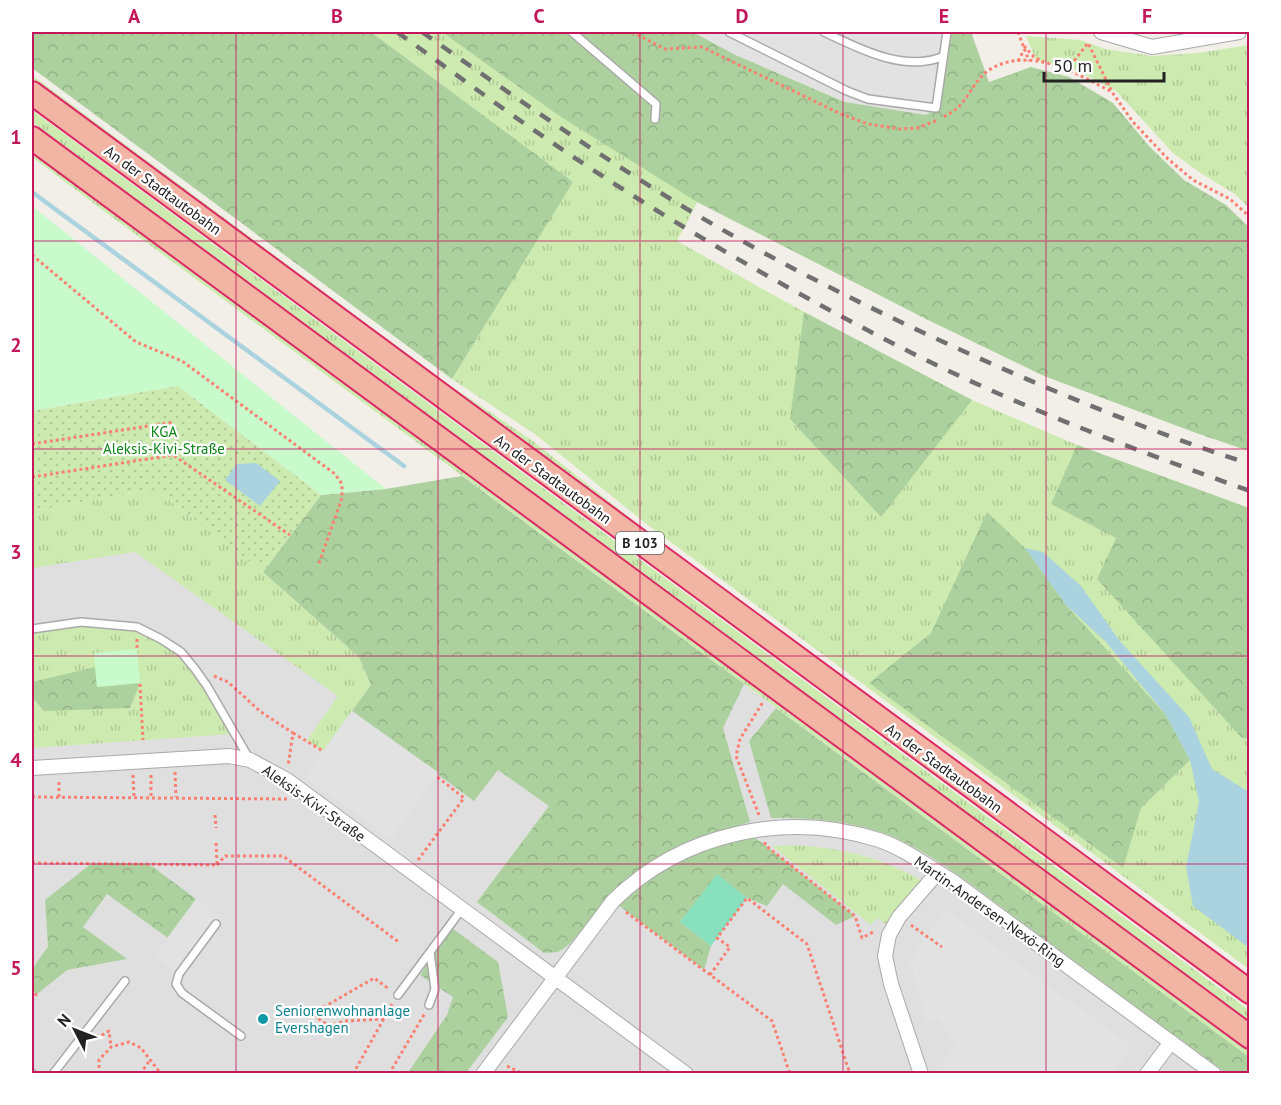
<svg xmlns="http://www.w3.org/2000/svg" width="1281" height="1105" viewBox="0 0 1281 1105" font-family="'PT Sans',sans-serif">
<defs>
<pattern id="grass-tufts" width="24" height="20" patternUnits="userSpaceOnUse" patternTransform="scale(1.5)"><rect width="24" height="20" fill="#cdebb0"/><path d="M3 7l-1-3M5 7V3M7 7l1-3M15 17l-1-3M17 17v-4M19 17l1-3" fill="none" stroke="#b0c997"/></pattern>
<pattern id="forest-crowns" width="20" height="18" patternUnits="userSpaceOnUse" patternTransform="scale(1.5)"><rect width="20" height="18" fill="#add19e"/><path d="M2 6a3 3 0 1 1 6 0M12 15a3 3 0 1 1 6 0" fill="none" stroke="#95b388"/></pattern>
<pattern id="garden-dots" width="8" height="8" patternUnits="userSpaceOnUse" patternTransform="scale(1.5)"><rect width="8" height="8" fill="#cdebb0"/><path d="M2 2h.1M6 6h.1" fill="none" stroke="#b0c997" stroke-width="1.8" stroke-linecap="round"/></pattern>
</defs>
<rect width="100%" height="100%" fill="#f2efe9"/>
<polygon fill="#e0dfdf" points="462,476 1250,1057 1249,1074 32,1074 32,511 263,572 321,495 386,489"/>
<g fill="url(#grass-tufts)">
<polygon points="371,32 653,32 722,155 677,241 804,312 972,400 1077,445 1249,508 1249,969 649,526 536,435 452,379 572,182"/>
<polygon points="1026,36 1080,40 1105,49 1152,56 1198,53 1249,45 1249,208 1236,195 1199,172 1173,153 1116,91 1072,68 1036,60"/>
<polygon points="32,75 448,384 533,441 645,530 1249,976 1249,981 32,82"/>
<polygon points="32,110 1249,1010 1249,1022 32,122"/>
<polygon points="32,149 1249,1050 1249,1057 116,220 32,157"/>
<polygon points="155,489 263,572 359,657 371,685 323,751 307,740 338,696 135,552 32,568 32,511"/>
<polygon points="81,622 137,627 161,639 195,669 232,734 32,748 32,629"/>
<path d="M793 845C843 848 881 857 924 882L887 925 877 918 871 925 772 846Z"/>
</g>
<g fill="url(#forest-crowns)">
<polygon points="32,32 371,32 573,182 452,379 32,68"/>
<polygon points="442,32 693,32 736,55 845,102 947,32 971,32 989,82 1031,67 1069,77 1113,103 1149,146 1184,180 1226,205 1249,227 1249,451 1196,433 1044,376 926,319 697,202 558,115"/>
<polygon points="804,312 972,400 881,517 790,419"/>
<polygon points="1077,445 1249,508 1249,739 1242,738 1097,579 1116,538 1051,504"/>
<polygon points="462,476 744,684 723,728 750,822 691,841 641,869 609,898 569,945 558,952 544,953 477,902 549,806 498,770 474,801 352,711 371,685 359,657 263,572 321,495 386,489"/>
<polygon points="987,512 1025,548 1066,605 1166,715 1190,760 1141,808 1123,868 869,683 931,633"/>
<polygon points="95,667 97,687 140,683 130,708 44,711 34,699 32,682"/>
<path d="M776 708 1249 1057V1073H1226C1159 1024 1092 974 1024 924 983 894 931 850 883 833 846 820 810 818 771 818L749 741Z"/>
<polygon points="745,831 765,845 855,916 836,925 783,884 767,906 747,898 717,875 680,922 711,946 704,970 613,901 646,873"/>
<path d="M92 863 149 864 196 899 168 938 107 894 83 927 127 959 67 970 36 995C24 975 36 963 48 947L45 900Z"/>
<polygon points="452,928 498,962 508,1017 466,1073 407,1074 447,1015 453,997 420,975"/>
</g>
<g fill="#c8facc">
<polygon points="32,206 386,489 321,495 178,386 32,411"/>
<polygon points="137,649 140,683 97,687 94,653"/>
</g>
<polygon fill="url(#garden-dots)" points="178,386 321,495 263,572 155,489 32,511 32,411"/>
<polygon fill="#88e0be" points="717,874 747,898 711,946 680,922"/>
<g fill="#e2e2e2">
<polygon points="693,32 947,32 936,108 926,115 845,102 736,55"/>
<polygon points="352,711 439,773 391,839 305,777 302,780"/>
<polygon points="196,899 221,918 179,974 154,956"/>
<polygon points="946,910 1132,1047 1112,1073 933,1073 957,1042 944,1029 939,1019 927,1023 910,964 920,945"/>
</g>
<g fill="#aad3df">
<polygon points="256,463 280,481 260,506 225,480 237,464"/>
<polygon points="1025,548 1043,552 1081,586 1119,640 1189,717 1212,769 1249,792 1249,948 1193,906 1186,867 1199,802 1190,760 1166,715 1106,642 1066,605"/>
</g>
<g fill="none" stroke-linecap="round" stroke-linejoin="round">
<polyline stroke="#aad3df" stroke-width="4.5" points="32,192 404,466"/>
<defs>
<g id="service">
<polyline points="572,32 656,104 655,119"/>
<polyline points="729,32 847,91 868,99 936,108 947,32"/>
<path d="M824 32C860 49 903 72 942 57"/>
<polyline points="32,629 81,622 137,627 161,639 181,652 195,669 207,686 250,760"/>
<polyline points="216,924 179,974 176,984 182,993 241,1036"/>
<polyline points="398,995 462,909"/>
<polyline points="429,1005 435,989 430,953"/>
<polyline points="32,1073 32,1074"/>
<polyline points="53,1074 125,981"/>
</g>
<g id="minor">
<polyline points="1101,32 1152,47 1239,32"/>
<polyline points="32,768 229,756 250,760 287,780 686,1074"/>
<path d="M483 1074 613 901C682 833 786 810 879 840 905 849 927 866 951 880L1214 1074"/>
<polyline points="921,1074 891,984 885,956 889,935 899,917 938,872"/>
<polyline points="1147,1074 1171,1042"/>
</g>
<g id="trunk">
<polyline points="32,93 1250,992"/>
<polyline points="32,138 1250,1037"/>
</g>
</defs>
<use href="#service" stroke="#a9a9a9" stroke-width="10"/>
<use href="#minor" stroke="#a9a9a9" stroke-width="16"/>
<use href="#trunk" stroke="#dc2a67" stroke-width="26"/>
<g stroke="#fa8072" stroke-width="3" stroke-dasharray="3 3" stroke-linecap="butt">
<polyline points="632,32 665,49 702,47 841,114 868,124 900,129 917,128 938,120"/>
<polyline points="1018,32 1029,61"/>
<polyline points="1024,46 1034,57 1044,62"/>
<polyline points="1018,61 1024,50"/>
<polyline points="1064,67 1074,61 1088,43 1112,92 1133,122 1168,159 1193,180 1230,199 1250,217"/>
<path d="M944 117C948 114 953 112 956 109 969 98 975 79 989 70 1029 45 1076 73 1112 92"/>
<polyline points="32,255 136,342 182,361 335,474 342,484 342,498 318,566"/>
<polyline points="32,444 174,422"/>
<polyline points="32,477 173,455 290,535"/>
<polyline points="137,639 137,649"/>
<polyline points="214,676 228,682 261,712 293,733 288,766"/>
<polyline points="140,684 143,740"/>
<polyline points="293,733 323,751"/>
<polyline points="175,772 176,797"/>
<polyline points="133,775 134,797"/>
<polyline points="151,775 151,797"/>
<polyline points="32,797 288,799"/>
<polyline points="59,797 59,780"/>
<polyline points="215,815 216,828"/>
<polyline points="759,815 736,756 740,739 763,702"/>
<polyline points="765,842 765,845 855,916 862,938 875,931"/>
<polyline points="216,843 217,863"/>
<polyline points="418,860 464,798 436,776"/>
<polyline points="32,863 217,865"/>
<polyline points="217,865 225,856 283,856 400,943"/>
<polyline points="626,912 772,1021 790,1074"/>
<polyline points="911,925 942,947"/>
<polyline points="710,975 730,947 717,938 747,898 807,944 850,1074"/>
<polyline points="32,988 36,995 32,1000"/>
<polyline points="308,1009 312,1014"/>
<polyline points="384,1019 344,1021 329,1026 312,1014 374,978 389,989"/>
<polyline points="97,1035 99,1037 109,1031 111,1047"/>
<polyline points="507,1066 523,1074"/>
<polyline points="99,1074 99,1060 111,1047 129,1042 141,1048 161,1074"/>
<polyline points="140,1074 150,1060"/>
<polyline points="353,1074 392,1004"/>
<polyline points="389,1074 425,1013"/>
</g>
<use href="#service" stroke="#fff" stroke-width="7"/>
<use href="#minor" stroke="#fff" stroke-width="14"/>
<use href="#trunk" stroke="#f2b4a3" stroke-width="22"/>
<g stroke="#707070" stroke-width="4.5" stroke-dasharray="12 12" stroke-linecap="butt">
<path d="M397 32C446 67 494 103 544 137 659 216 782 287 906 350 1016 406 1133 449 1250 491"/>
<path d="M422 32C510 94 599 156 692 212 776 262 863 305 952 346 1049 390 1148 431 1250 464"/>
</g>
</g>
<path fill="none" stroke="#c2185b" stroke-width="1.5" stroke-opacity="0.55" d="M236 32V1074M438 32V1074M640 32V1074M843 32V1074M1046 32V1074M32 241H1250M32 449H1250M32 656H1250M32 864H1250"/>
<circle fill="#0f9aa8" stroke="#fff" stroke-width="2" cx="263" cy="1019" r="6"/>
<g text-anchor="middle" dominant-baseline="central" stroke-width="4.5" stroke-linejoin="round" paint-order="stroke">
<rect fill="#fff" stroke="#646464" stroke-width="1.5" x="616" y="532" width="48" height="22" rx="4.5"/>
<g font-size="14" font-weight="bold" fill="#222">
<text x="640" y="543">B 103</text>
</g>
<g font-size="15" fill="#222" stroke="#fff">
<text transform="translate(163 190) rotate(36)">An der Stadtautobahn</text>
<text transform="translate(553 479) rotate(36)">An der Stadtautobahn</text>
<text transform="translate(944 768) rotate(36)">An der Stadtautobahn</text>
<text transform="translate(314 803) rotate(35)">Aleksis-Kivi-Straße</text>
<text transform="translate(990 911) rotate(35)">Martin-Andersen-Nexö-Ring</text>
</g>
<g font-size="15" fill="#0c8416" stroke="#fff">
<text x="164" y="431">KGA<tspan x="164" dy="17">Aleksis-Kivi-Straße</tspan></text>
</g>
<g font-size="15" fill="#0d838f" stroke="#fff" text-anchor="start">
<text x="275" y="1010">Seniorenwohnanlage<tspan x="275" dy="17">Evershagen</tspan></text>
</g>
</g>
<rect width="1281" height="1105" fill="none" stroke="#ffffff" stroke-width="66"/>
<g transform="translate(75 1030) rotate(312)" stroke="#ffffff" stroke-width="4.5" paint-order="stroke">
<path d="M0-4.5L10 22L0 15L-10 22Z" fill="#222222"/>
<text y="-9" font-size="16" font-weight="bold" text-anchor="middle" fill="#222222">N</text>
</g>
<path d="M1044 72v9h120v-9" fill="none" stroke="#222222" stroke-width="3"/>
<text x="1053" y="72" font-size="18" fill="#222222" stroke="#ffffff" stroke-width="4.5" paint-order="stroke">50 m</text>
<rect x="33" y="33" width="1215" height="1039" fill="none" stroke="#c2185b" stroke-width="2"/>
<g font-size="20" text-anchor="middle" font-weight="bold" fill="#c2185b">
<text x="134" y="23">A</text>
<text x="337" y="23">B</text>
<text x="539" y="23">C</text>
<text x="742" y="23">D</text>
<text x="944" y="23">E</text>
<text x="1147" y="23">F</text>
<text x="16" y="144">1</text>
<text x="16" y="352">2</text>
<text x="16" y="559">3</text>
<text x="16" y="767">4</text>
<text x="16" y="975">5</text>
</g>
</svg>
